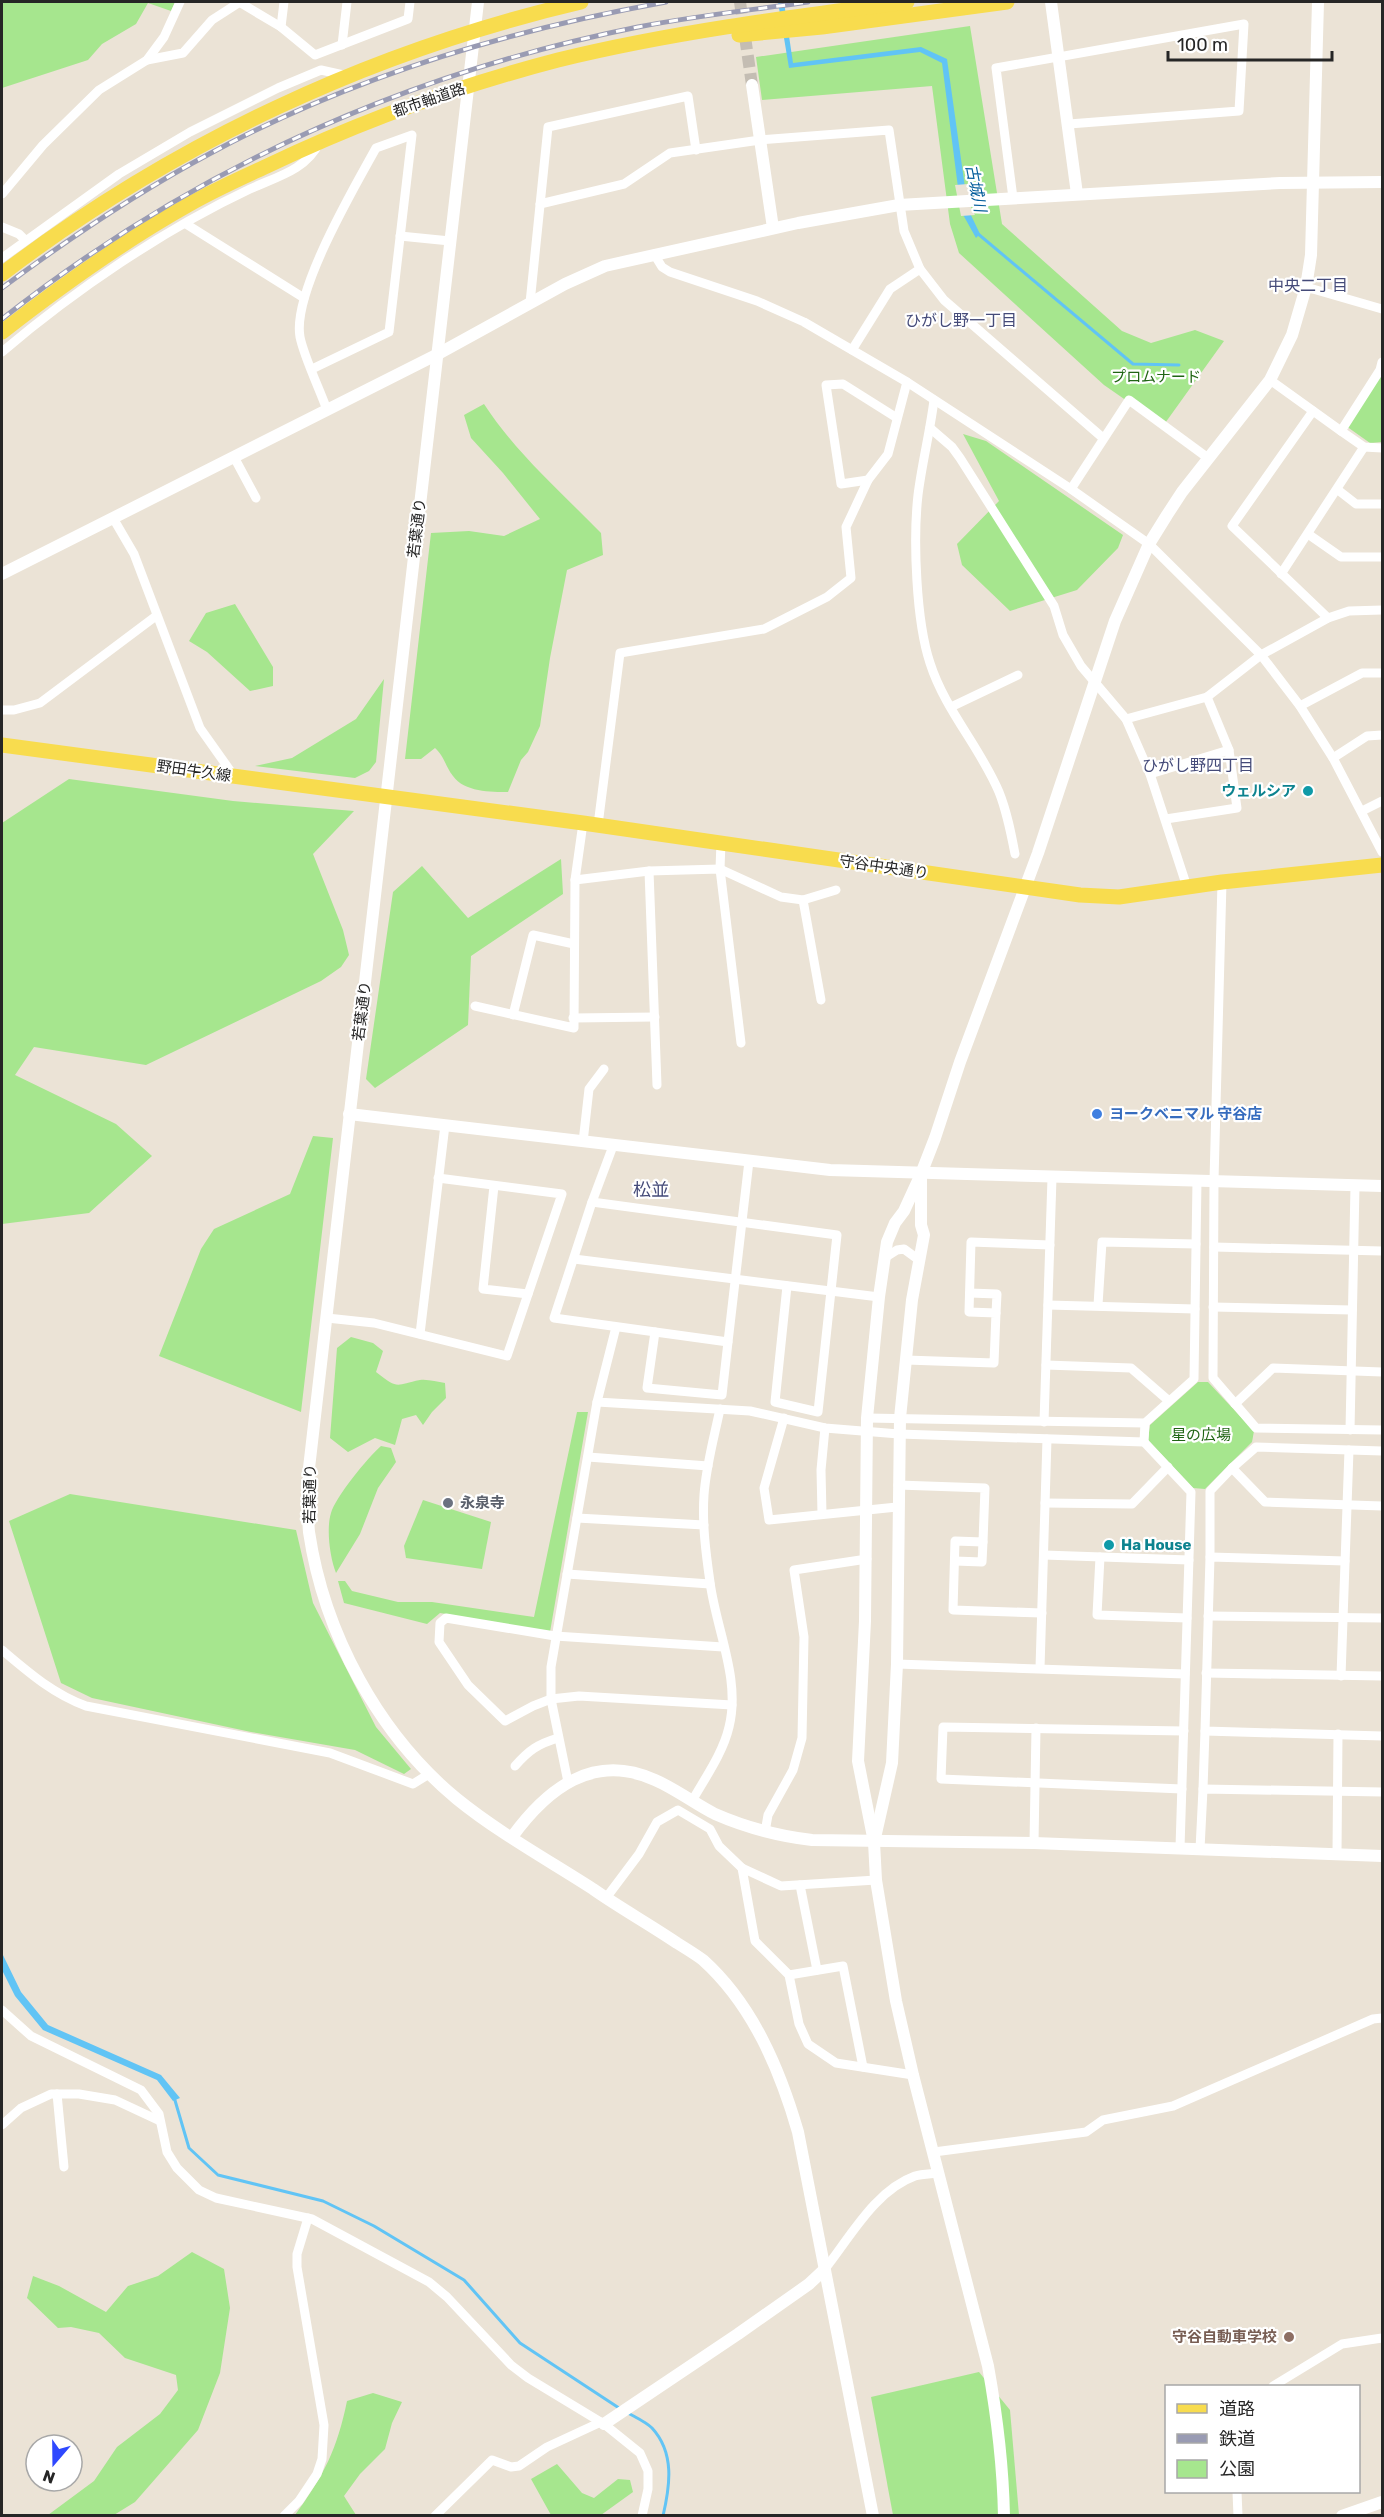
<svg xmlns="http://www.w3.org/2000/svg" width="1384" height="2517" viewBox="0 0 1384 2517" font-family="Rubik,'Noto Sans JP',sans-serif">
<rect width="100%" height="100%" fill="#ebe3d6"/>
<g fill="#a6e68e">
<polygon points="2,2 175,2 171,11 148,3 136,24 102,44 88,60 2,88"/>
<polygon points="970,26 1002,224 1122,331 1151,343 1195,330 1224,341 1163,426 1104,385 959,253 950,224 932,86 762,100 756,57"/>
<polygon points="1382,369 1382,442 1370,443 1346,426"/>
<path d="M484 404C516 453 560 491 601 533L603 555 567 570 550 658 540 726 528 752 521 760 508 792C491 792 464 792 453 776 445 766 445 757 435 748L421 759H405L431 533 469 531 504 536 540 519 503 473 471 438 464 415Z"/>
<polygon points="963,434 986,441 1123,535 1118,548 1077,590 1010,611 962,565 957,544 999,501"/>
<polygon points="235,604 273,667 273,686 250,691 207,652 189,641 206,613"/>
<polygon points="384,679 376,762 369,771 355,778 255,766 292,758 356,719"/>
<polygon points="69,779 233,801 354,811 313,854 343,930 349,955 341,967 321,981 146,1065 34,1047 15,1075 116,1124 152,1156 89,1213 2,1224 2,823"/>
<polygon points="561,859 563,894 471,956 468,1025 375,1088 366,1079 393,892 422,866 468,918"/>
<polygon points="313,1136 333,1138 301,1412 159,1356 201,1249 214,1229 290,1194"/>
<path d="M351 1337 373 1343 383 1351 376 1372C399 1390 395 1385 420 1380 428 1379 437 1382 445 1383L446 1398 432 1412 423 1425 416 1415 402 1419 395 1445 375 1438 348 1452 330 1438 337 1348Z"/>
<polygon points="1198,1382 1208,1382 1254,1431 1252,1442 1205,1489 1193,1488 1148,1440 1150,1425"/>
<polygon points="577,1412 588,1412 550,1632 440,1613 427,1624 344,1603 338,1581 345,1581 352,1591 398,1602 432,1602 534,1617"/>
<path d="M381 1446 391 1448 396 1462 378 1488 360 1534 336 1573C330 1558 326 1529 331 1513 335 1498 368 1457 381 1446Z"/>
<polygon points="70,1494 296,1530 313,1603 376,1727 411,1769 404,1774 355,1750 251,1732 92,1698 61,1683 9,1521"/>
<polygon points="423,1500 491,1522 482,1569 406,1558 404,1546"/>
<polygon points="192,2252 224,2269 230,2308 220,2373 198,2430 135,2502 114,2515 48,2515 94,2481 117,2447 160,2414 178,2390 176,2375 125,2358 99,2333 71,2327 58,2328 27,2298 33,2276 59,2286 106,2312 128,2286 158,2276"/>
<polygon points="979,2372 1010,2410 1019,2515 893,2515 871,2397"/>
<path d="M373 2393 402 2402 392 2423 385 2449 360 2474 344 2496 356 2515H295C324 2475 337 2450 347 2401Z"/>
<polygon points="557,2464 582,2493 594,2498 618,2479 630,2480 633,2492 601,2515 551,2515 531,2479"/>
</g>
<g fill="#61c4f5">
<polygon points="778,2 784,2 793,63 921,47 947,59 968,209 980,234 976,238 961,211 942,63 920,52 789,68"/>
<polygon points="2,1953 21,1992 48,2025 161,2075 180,2098 173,2101 157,2080 43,2030 15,1996 2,1970"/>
</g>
<polygon fill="#ebe3d6" points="968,184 971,208 975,215 961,216 955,185"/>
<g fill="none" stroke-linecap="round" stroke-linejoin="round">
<g stroke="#61c4f5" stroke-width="3">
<polyline points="977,233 1133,364 1179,365"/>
<polyline points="174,2097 189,2148 218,2175 323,2201 374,2226 464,2280 520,2343 619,2408"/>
<path d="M628 2413C635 2417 646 2422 652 2428 675 2453 670 2486 663 2516"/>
</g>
<polyline stroke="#c4bdb3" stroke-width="12" stroke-dasharray="12 6" stroke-linecap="butt" points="740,2 752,85"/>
<g stroke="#fff" stroke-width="9">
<polyline points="239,2 281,27 315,55 408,19 410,2"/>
<polyline points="281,27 284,2"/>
<polyline points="342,45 347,2"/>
<polyline points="147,60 183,53 212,20 240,2"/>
<polyline points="2,194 43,145 99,90 147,60 164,37 180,2"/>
<polyline points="1013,198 996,68 1244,24 1239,111 1069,124"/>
<polyline points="540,204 624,184 670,153 760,140 889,130 904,231 920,269 944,300 1103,438"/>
<polyline points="186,224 304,298"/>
<polyline points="2,227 19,234 25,240"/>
<polyline points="400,236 450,241"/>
<polyline points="654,254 662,267 670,272 757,301 804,322 907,382 1071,489 1149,544 1261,655 1300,706 1333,758 1382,852"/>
<polyline points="2,258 119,174 190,132 278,88 321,70 348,76"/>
<polyline points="1306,287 1382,309"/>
<polyline points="530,303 548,127 688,96 696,150"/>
<polyline points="852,350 890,289 920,269"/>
<path d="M2 352C75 290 163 230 250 189 276 177 306 170 319 143"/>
<polyline points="1382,362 1380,370 1341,431 1364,447 1382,448"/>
<path d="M312 369 389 332 412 135 376 148C354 188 292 293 300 337 304 357 320 390 327 410"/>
<polyline points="1270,380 1341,431"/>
<path d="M934 400C930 432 922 463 918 495 913 539 916 621 930 663 945 710 980 747 999 792 1007 812 1011 833 1015 854"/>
<polyline points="1313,411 1232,526 1328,618"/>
<polyline points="930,428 952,447 960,458 1054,606 1063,635 1081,666 1126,719 1150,774 1187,887"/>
<polyline points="234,457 256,498"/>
<polyline points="868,480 841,484 826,385 843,384 897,418"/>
<polyline points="1071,489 1129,400 1208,458"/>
<polyline points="1338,490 1356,504 1382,504"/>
<polyline points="113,518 134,554 200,728 234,776"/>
<polyline points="1308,534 1341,557 1382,557"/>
<polyline points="1281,574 1364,447"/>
<polyline points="1300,706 1362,673 1382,673"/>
<polyline points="951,707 1018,675"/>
<polyline points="2,710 14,710 40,703 156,616"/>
<polyline points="1126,719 1207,697 1261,655 1328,618 1349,611 1382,610"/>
<polyline points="1333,758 1367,736 1382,735"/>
<polyline points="1150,774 1229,750 1207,697"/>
<polyline points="1362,811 1382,801"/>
<polyline points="1166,819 1237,808 1229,750"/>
<polyline points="598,825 620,653 764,629 827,597 851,578 846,527 868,480 888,454 907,382"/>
<polyline points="721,842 720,869 741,1043"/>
<polyline points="649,871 657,1085"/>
<polyline points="575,880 649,871 720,869 781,897 803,900 836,890"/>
<polyline points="1222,882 1214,1180 1213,1378 1256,1428 1382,1430"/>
<polyline points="803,900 821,1000"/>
<polyline points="475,1006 574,1028 575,880 583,823"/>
<polyline points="513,1015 533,935 574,944"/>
<polyline points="573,1018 655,1017"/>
<polyline points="583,1142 589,1089 604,1069"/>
<polyline points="613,1146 592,1202 554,1318 728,1342 749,1161"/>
<polyline points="494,1186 483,1289 528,1294"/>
<polyline points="592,1202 837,1235 818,1412 775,1402 787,1286"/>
<polyline points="1214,1247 1382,1251"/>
<polyline points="886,1257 897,1250 904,1249 919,1260"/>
<polyline points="574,1259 879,1297"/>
<polyline points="970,1293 997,1294 996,1313"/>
<polyline points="1048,1305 1195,1309"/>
<polyline points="1098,1305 1102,1242 1196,1244"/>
<polyline points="1213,1307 1352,1310"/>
<polyline points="327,1318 374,1323 507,1356 562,1194 438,1178"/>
<polyline points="616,1327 597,1402 750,1411 825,1428 899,1434 1144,1442 1145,1423"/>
<polyline points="655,1332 647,1388 722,1395 728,1342"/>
<polyline points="420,1334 445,1125"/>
<polyline points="906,1360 994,1363 996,1313 969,1312 971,1242 1050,1245"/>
<polyline points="1046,1365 1131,1368 1169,1401"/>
<polyline points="1235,1404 1273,1368 1382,1372"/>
<polyline points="784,1418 764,1488 769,1520 897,1507"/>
<polyline points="867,1418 1145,1423 1194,1379 1197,1180"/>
<polyline points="1044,1422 1052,1178"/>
<polyline points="1350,1430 1355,1186"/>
<polyline points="1144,1442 1191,1492 1180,1848"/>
<polyline points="588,1457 708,1466"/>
<polyline points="1232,1468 1265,1502 1382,1506"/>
<polyline points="898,1485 985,1488 983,1542 955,1541 953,1610 1042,1613"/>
<polyline points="1045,1503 1132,1504 1168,1467"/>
<polyline points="822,1514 821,1470 825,1428"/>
<polyline points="577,1518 704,1525"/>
<polyline points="1044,1555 1189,1560"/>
<polyline points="1100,1557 1097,1615 1187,1618"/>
<polyline points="1210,1557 1210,1491 1232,1468 1256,1447 1382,1451"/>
<polyline points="955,1561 982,1562 983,1542"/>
<polyline points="1345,1561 1210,1557 1205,1731 1382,1736"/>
<polyline points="567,1574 710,1584"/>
<polyline points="1208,1616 1382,1618"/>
<polyline points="723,1647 555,1636 446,1618 440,1623 439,1642 468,1685 505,1721 533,1706 551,1699 579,1696 732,1705"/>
<path d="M2 1650C28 1672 53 1694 86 1706L330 1753 413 1784 429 1774"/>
<polyline points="897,1664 1185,1674"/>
<polyline points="1040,1668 1047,1439"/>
<polyline points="1206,1673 1382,1676"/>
<polyline points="1341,1676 1349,1450"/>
<path d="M515 1766C529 1750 538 1744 558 1738"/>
<polyline points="568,1782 551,1699 551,1667 597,1402"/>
<polyline points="1182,1789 941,1779 943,1727 1184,1731"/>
<polyline points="1203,1789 1205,1731"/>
<path d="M692 1801C705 1778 723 1753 729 1727 741 1679 716 1629 710 1582 706 1554 702 1524 704 1495 706 1466 714 1438 720 1409"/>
<polyline points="765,1832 768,1815 793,1770 802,1738 804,1637 794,1570 867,1559"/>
<polyline points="1034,1843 1036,1728"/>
<polyline points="1200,1849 1203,1789 1382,1792"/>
<polyline points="1337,1854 1338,1734"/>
<polyline points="742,1868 755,1941 789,1975 799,2024 808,2044 836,2063 913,2075"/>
<polyline points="800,1885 817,1970"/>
<polyline points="606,1898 639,1854 657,1822 678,1810 710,1829 719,1846 742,1868 781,1886 876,1880"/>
<polyline points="789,1975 843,1966 863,2067"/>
<polyline points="2,2010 31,2036 141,2090 159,2114 167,2152 177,2168 199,2190 216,2198 312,2219 429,2282 447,2297 511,2365 528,2378 604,2424 640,2453 648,2471 648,2489 642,2516"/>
<polyline points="57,2094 64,2167"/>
<polyline points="2,2125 21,2108 51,2094 79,2094 115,2100 160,2121"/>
<polyline points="934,2152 1086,2132 1103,2120 1173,2106 1373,2019 1382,2018"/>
<path d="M824 2270C849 2239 875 2190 915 2176 922 2174 931 2174 939 2173"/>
<polyline points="1273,2386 1342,2344 1382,2338"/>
<polyline points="1237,2492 1238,2516"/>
<polyline points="284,2516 299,2501 317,2474 322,2459 324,2425 297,2267 297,2254 308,2218"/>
<polyline points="435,2516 492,2460 511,2467 519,2466 547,2447 601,2422"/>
</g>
<g stroke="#fff" stroke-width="12">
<path d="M478 2 309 1468C309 1489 307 1511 309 1532 324 1633 378 1734 457 1799 499 1833 548 1860 593 1889 620 1908 649 1924 677 1943 685 1948 695 1954 703 1960 753 2005 780 2070 798 2132L873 2516"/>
<polyline points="1051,2 1077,194"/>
<polyline points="752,85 773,228"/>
<polyline points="2,574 438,354 565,284 605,266 798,223 899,205 1280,183 1382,182"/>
<polyline points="349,1114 830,1170 1382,1186"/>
<path d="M512 1837C547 1789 593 1752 655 1780 676 1789 695 1804 715 1814 747 1828 778 1836 812 1840L1034 1843 1382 1856"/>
<polyline points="875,1838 892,1763 897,1664 900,1418 912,1300 924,1235 921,1225 921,1176"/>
<polyline points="604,2424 738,2334 809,2284 824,2270"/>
<path d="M1004 2516C1003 2465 997 2416 988 2366L913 2075 896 2001 876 1880 874 1842 858 1761 865 1621 867 1418 879 1297 887 1242 895 1223 904 1211 921 1174 935 1138 960 1062 1038 853 1115 621 1149 544 1167 515 1182 492 1270 380 1292 335 1306 287 1311 255 1318 2"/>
<polyline points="1342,2516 1382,2502"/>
</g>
<g stroke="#f8dc4e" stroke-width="15">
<polyline points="739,35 822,27 1007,2"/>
<path d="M2 274C174 143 371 51 581 2"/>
<path d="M2 332C61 286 122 242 188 205 214 190 241 178 267 166 361 121 458 86 558 60 672 32 791 17 907 2"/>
<polyline points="2,745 583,823 1080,895 1119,897 1222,882 1382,865"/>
</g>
<defs>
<g id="rail">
<path d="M2 288C68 239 138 192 211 153 352 77 509 30 666 2"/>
<path d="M2 319C190 171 403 74 638 27 694 16 752 10 808 2"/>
</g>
</defs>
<use href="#rail" stroke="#999bb3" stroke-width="5"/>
<use href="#rail" stroke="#fff" stroke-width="3" stroke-dasharray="9" stroke-linecap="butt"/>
</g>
<g fill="#0f9aa8" stroke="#fff" stroke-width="2">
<circle cx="1308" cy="791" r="6"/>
<circle cx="1109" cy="1545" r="6"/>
</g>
<circle fill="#3f7fe0" stroke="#fff" stroke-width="2" cx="1097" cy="1114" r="6"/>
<circle fill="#6b7280" stroke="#fff" stroke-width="2" cx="448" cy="1503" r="6"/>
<circle fill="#8d6e63" stroke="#fff" stroke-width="2" cx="1289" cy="2337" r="6"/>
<g text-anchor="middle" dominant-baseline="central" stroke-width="4.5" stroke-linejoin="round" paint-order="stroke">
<g font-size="15" fill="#262626" stroke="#fff">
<text transform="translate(429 100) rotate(-19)">都市軸道路</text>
<text transform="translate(417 528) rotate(-83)">若葉通り</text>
<text transform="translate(194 771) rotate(8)">野田牛久線</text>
<text transform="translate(884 867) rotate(8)">守谷中央通り</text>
<text transform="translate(362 1011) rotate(-83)">若葉通り</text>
<text transform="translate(310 1494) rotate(-89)">若葉通り</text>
</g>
<g font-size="15" fill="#206514" stroke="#fff">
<text x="1156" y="377">プロムナード</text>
<text x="1201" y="1435">星の広場</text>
</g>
<g font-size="15" font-weight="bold" fill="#0d838f" stroke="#fff" text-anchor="end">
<text x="1296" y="791">ウェルシア</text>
<text x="1121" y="1545" text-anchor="start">Ha House</text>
</g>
<g font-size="15" font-weight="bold" fill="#366cbe" stroke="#fff" text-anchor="start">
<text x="1109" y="1114">ヨークベニマル 守谷店</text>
</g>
<g font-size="15" font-weight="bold" fill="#5b616d" stroke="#fff" text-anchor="start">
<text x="460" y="1503">永泉寺</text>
</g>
<g font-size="15" font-weight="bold" fill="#785e54" stroke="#fff" text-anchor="end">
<text x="1277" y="2337">守谷自動車学校</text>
</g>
<g font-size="16" font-style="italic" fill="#055e9c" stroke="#fff">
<text transform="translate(976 188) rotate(79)">古城川</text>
</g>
<g font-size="16" fill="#454b79" stroke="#fff">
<text x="1308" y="285">中央二丁目</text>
<text x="961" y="320">ひがし野一丁目</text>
<text x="1198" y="765">ひがし野四丁目</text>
</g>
<g font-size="18" fill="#454b79" stroke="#fff">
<text x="651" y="1190">松並</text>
</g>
</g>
<rect width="1384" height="2517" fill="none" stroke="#262626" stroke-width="6"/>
<rect x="1165" y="2385" width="195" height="108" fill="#ffffff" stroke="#a8a8a8" stroke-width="1.5"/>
<rect x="1177" y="2404" width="30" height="9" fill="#f8dc4e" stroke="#a8a8a8" stroke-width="1.5"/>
<text x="1219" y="2415" font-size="18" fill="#262626">道路</text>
<rect x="1177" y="2434" width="30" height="9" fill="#999bb3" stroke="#a8a8a8" stroke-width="1.5"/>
<text x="1219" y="2445" font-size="18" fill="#262626">鉄道</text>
<rect x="1177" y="2460" width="30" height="18" fill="#a6e68e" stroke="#a8a8a8" stroke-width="1.5"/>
<text x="1219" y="2475" font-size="18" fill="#262626">公園</text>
<g transform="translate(54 2463) rotate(200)"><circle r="28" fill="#ffffff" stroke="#a8a8a8" stroke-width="1.5"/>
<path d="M0-4.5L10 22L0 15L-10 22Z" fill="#2f48ff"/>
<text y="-9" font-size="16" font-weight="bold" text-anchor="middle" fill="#262626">N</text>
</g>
<path d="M1168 51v9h164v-9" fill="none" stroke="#262626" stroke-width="3"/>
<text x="1177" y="51" font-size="18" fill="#262626" stroke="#ffffff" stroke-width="4.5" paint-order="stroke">100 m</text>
</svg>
